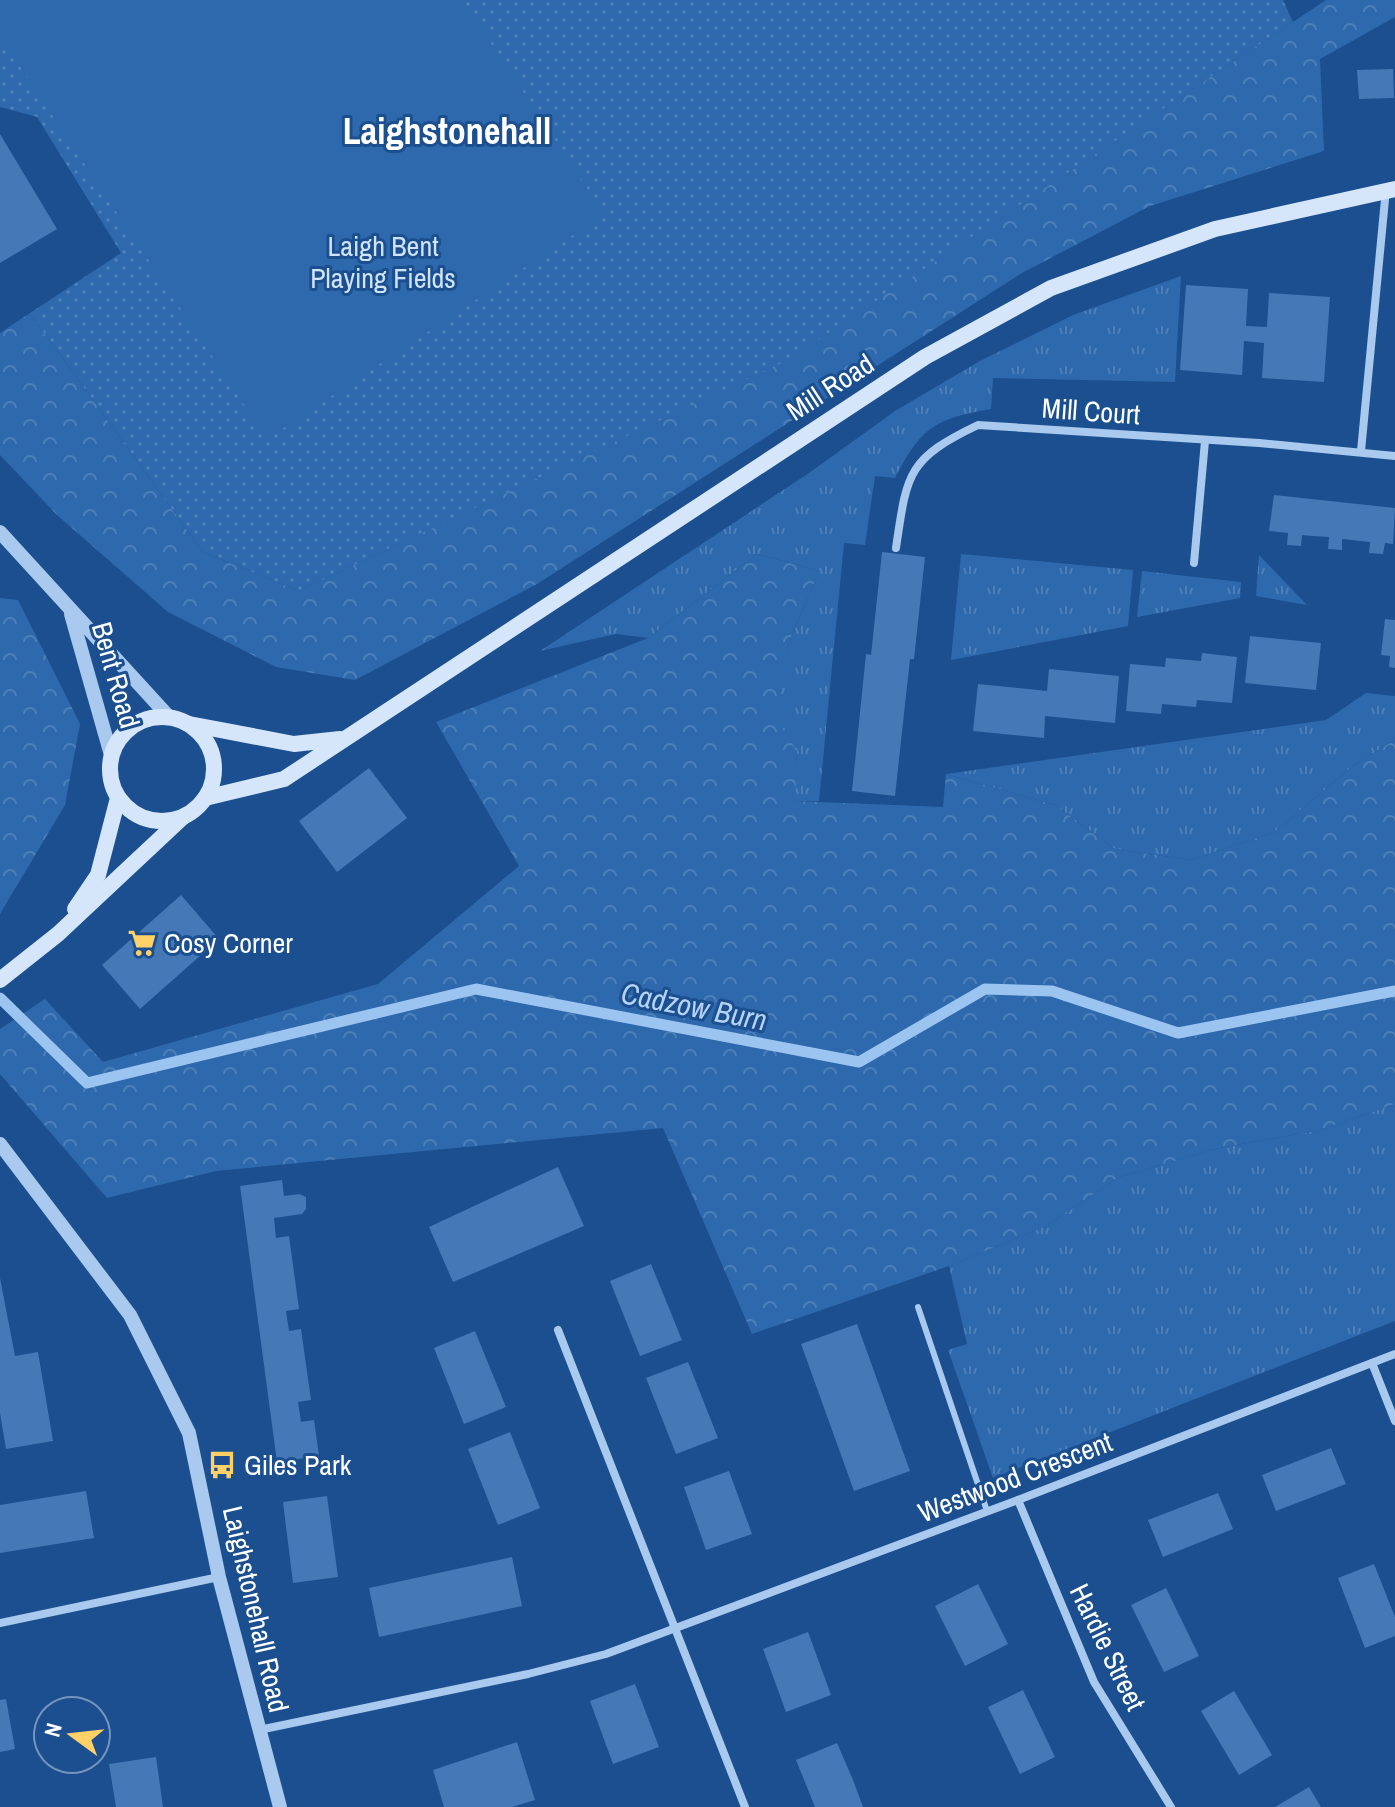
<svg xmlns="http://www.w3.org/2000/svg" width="1395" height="1807" viewBox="0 0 1395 1807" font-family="'Archivo Narrow',sans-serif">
<defs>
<pattern id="grass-tufts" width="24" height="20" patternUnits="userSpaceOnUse" patternTransform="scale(2)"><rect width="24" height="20" fill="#2e69ad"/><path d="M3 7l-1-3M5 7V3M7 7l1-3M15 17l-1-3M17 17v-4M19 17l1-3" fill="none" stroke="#4d80b9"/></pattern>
<pattern id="forest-crowns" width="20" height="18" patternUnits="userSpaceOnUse" patternTransform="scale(2)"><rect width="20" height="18" fill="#2e69ad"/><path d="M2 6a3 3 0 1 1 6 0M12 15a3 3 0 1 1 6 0" fill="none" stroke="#4d80b9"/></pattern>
<pattern id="park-dots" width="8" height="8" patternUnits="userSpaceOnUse" patternTransform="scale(2)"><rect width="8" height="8" fill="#2e69ad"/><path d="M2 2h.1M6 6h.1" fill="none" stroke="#4d80b9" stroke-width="1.8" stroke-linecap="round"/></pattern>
</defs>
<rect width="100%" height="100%" fill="#1b4f8f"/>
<g fill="url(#grass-tufts)">
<path d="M1181 276 1175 382 993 378 991 409C934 419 922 427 895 478L875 476 865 545 844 543 819 801H794L797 751 773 718 789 642 819 571 757 554 648 638 616 634 540 651 809 473 895 411 980 361 1073 315Z"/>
<polygon points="961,554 1133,570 1128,626 951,660"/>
<polygon points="1259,555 1307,605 1256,596"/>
<polygon points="1142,571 1241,582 1240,598 1137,617"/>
<polygon points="1366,693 1395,696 1395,740 1354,765 1275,832 1191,860 1115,849 1055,805 946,774 1326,720"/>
<polygon points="1395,1104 1395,1321 993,1478 948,1350 967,1344 949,1266 1048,1225 1119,1177 1219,1148 1320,1130"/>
</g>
<g fill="url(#forest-crowns)">
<polygon points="1326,0 1395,0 1395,17 1320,59 1324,151 1150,206 1022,273 537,584 355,680 276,667 168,612 57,515 0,455 0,333 30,313 203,552 299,591 788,359"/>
<polygon points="757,554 819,571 789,642 775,717 797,751 795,801 943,807 946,774 1055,805 1115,849 1191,860 1275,832 1354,765 1395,740 1395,1104 1320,1130 1219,1148 1119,1177 1048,1225 949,1266 752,1334 663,1128 216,1171 107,1198 0,1074 0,1029 45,999 103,1062 378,984 519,866 436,722 648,638"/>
<polygon points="0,598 18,600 80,724 65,805 0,914"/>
</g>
<polygon fill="url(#park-dots)" points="0,0 1283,0 1293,22 788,360 299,591 203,552 30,313 121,253 37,117 0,107"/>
<polygon fill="#2e69ad" points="0,0 462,0 604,214 267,439 0,36"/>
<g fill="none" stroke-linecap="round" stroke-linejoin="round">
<polyline stroke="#9cc4f0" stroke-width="11" points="0,998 87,1083 476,989 859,1062 985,989 1052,991 1178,1033 1395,991"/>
</g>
<g fill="#4478b7">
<polygon points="1393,69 1394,98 1359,99 1357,70"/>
<polygon points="0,134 57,229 0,263"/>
<polygon points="1186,285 1248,289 1246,326 1267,327 1269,293 1330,297 1324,382 1262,378 1264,343 1244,341 1242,375 1180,370"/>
<polygon points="1274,495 1395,508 1393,544 1385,543 1383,554 1369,553 1370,542 1342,539 1342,550 1328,549 1329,537 1312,536 1302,535 1301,546 1287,545 1288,533 1269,531"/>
<polygon points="882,552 925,557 914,659 910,659 895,796 852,791 866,654 871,655"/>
<polygon points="1385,619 1395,620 1395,668 1389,667 1390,656 1381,655"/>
<polygon points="1250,636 1321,643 1316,690 1245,683"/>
<polygon points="1202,653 1237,657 1232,703 1197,700 1196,707 1162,704 1161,714 1126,711 1130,664 1165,667 1166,658 1201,661"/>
<polygon points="1049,669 1119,676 1115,723 1045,716 1044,738 973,731 978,684 1047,691"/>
<polygon points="369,768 407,818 337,872 299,821"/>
<polygon points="181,895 219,939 140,1009 102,965"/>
<polygon points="558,1167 584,1226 453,1282 429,1227"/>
<polygon points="282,1180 284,1196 299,1194 306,1197 306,1209 302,1214 274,1218 276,1238 289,1236 299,1309 286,1311 289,1331 301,1329 311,1400 298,1402 301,1422 314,1420 319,1456 277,1462 240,1186"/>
<polygon points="651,1264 682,1340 640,1356 610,1281"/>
<polygon points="0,1278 15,1356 38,1352 53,1441 6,1449 0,1413"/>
<polygon points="857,1324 910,1471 854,1491 801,1344"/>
<polygon points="475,1331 506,1407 464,1424 434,1348"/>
<polygon points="688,1362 718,1438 676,1454 646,1378"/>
<polygon points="510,1432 540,1508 498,1525 468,1449"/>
<polygon points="1331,1448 1346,1484 1276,1511 1262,1475"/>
<polygon points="729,1471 752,1534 706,1550 684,1487"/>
<polygon points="86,1491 94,1538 0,1553 0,1505"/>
<polygon points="1218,1493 1233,1529 1163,1557 1148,1520"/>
<polygon points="327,1496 338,1577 293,1583 283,1502"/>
<polygon points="512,1557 522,1606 379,1637 369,1588"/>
<polygon points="1374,1564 1395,1617 1395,1636 1365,1648 1338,1578"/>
<polygon points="978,1584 1008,1644 965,1666 935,1606"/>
<polygon points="1166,1588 1199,1656 1164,1672 1131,1605"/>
<polygon points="808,1632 831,1695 786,1712 763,1649"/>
<polygon points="635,1684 659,1747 613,1764 590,1701"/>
<polygon points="1023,1690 1055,1757 1020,1774 988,1707"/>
<polygon points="1234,1691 1272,1755 1239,1775 1201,1711"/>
<polygon points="6,1699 15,1749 0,1752 0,1700"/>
<polygon points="517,1742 535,1800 512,1807 444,1807 433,1770"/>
<polygon points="837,1743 853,1780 863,1807 815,1807 811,1797 796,1760"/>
<polygon points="156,1757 163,1807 116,1807 109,1764"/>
<polygon points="1309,1787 1321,1807 1275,1807"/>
</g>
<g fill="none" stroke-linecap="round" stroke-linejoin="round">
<polyline stroke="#a9c9ee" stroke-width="6" points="918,1307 987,1511"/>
<g stroke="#a9c9ee" stroke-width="8">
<polyline points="1361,451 1386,189"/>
<path d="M896 548C907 473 907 459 978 425L1259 443 1395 456"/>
<polyline points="1194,563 1205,441"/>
<polyline points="558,1330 745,1807"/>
<polyline points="1372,1363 1395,1421"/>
<polyline points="1018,1500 1094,1682 1171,1807"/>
<polyline points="0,1623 219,1577"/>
<polyline points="259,1730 528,1674 606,1654 1018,1500 1395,1354"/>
</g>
<g stroke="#a9c9ee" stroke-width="14">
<polyline points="0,532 169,717"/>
<polyline points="71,614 111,755"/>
<polyline points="0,1144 130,1315 189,1433 219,1577 280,1807"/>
</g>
<g stroke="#d6e6fa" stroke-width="16">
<circle cx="162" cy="769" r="52"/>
<polyline points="189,724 294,744 340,739"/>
<polyline points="205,798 284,779 925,357 1051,288 1215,229 1395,189"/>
<polyline points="75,909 98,875 118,798"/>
<polyline points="0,980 58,934 183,817"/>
</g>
</g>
<defs>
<symbol id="supermarket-bare" viewBox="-9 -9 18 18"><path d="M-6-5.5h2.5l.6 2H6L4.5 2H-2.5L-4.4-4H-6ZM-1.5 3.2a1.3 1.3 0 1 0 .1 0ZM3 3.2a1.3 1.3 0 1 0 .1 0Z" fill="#ffd166" stroke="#1b4f8f" stroke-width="2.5" paint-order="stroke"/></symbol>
<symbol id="bus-bare" viewBox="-9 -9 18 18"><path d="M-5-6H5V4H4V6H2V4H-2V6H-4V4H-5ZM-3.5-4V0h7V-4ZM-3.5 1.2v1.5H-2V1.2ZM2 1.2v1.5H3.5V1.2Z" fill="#ffd166" stroke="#1b4f8f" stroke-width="2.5" paint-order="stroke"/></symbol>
</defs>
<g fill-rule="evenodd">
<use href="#supermarket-bare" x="122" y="923" width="40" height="40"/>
<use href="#bus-bare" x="202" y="1445" width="40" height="40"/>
</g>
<g text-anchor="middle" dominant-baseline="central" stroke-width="6" stroke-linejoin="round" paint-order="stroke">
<g font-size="28" fill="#cfe3fa" stroke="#1b4f8f">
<text x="383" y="246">Laigh Bent<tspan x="383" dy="32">Playing Fields</tspan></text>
</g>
<g font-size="28" fill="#fff" stroke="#1b4f8f">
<text transform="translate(830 387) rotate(-33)">Mill Road</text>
<text transform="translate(1091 411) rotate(4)">Mill Court</text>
<text transform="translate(116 675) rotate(74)">Bent Road</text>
<text transform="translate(1015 1477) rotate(-21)">Westwood Crescent</text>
<text transform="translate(256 1609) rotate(77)">Laighstonehall Road</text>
<text transform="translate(1108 1647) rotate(64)">Hardie Street</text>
</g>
<g font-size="28" fill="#fff" stroke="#1b4f8f" text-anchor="start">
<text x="164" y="943">Cosy Corner</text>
<text x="244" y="1465">Giles Park</text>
</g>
<g font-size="30" font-style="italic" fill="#b5d3f5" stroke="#1b4f8f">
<text transform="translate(694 1006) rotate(11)">Cadzow Burn</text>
</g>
<g font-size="36" font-weight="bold" fill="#fff" stroke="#1b4f8f">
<text x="447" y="131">Laighstonehall</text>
</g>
</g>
<g transform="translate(72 1735) rotate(285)"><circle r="38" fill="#1b4f8f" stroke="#7695bc" stroke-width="2"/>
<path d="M0-6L14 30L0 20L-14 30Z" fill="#ffd166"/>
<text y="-12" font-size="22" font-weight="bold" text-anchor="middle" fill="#ffffff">N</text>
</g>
</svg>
